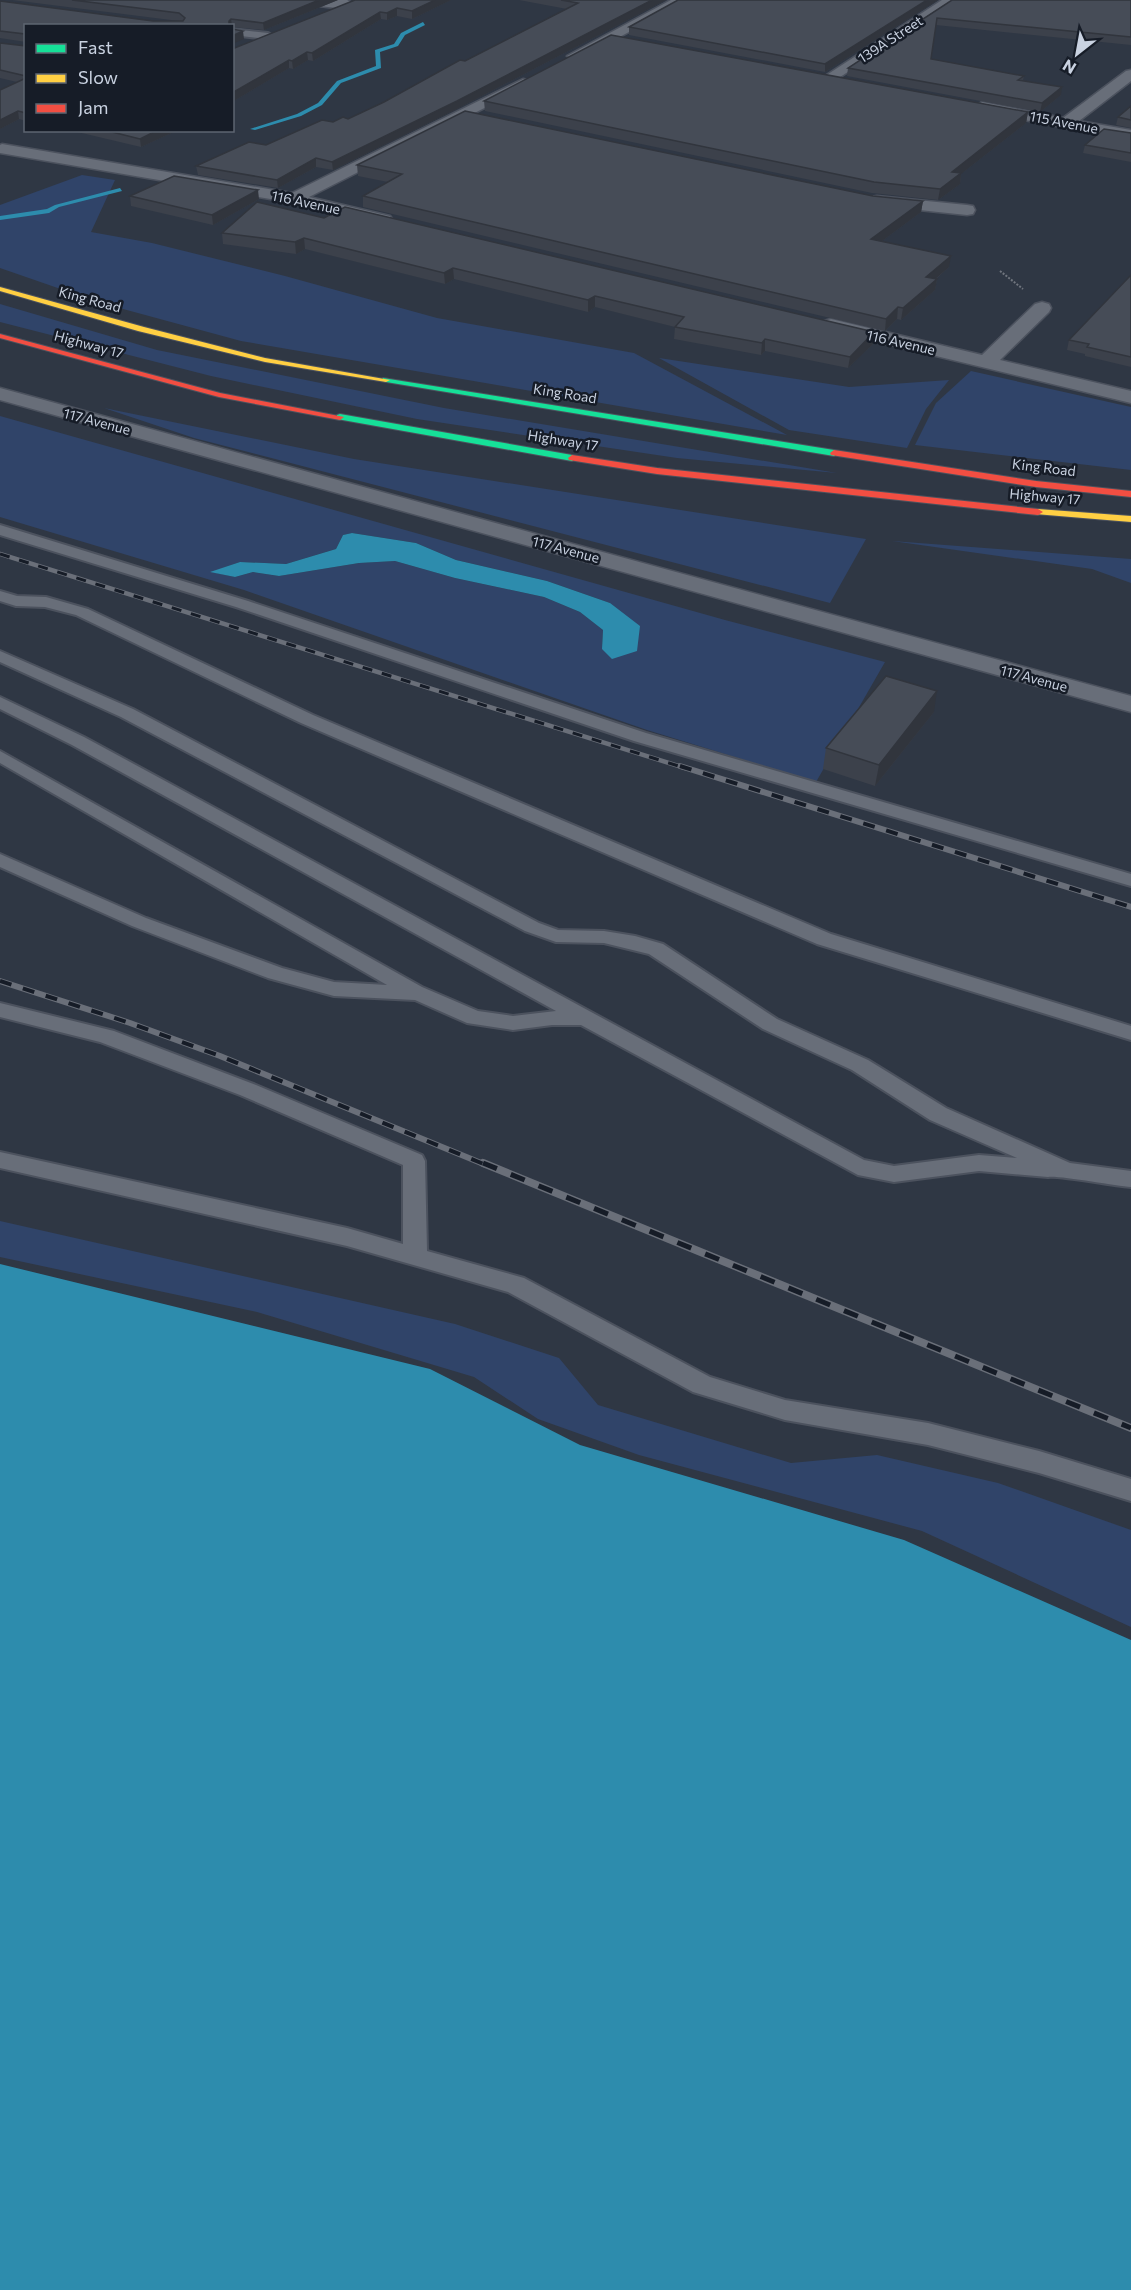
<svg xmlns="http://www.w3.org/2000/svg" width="1131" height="2290" viewBox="0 0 1131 2290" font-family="Commissioner,sans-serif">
<rect width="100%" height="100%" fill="#2f3744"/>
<g fill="#304469" fill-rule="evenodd">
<polygon points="82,175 115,180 91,232 152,243 285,276 437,318 634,353 787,435 241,341 101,303 0,268 0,205"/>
<polygon points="0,304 157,350 444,408 837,473 677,458 417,419 211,376 0,322"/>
<polygon points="659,358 849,387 949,380 926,409 907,448 789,430"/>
<polygon points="971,371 1131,407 1131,470 915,445 936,403"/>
<polygon points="104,408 354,459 866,539 830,603 194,438"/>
<path d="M0 416 725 620 885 662 816 782 647 730 244 590 0 517ZM352 533 416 543 456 560 547 581 610 603 602 649 603 630 580 612 544 597 455 578 395 561 359 563 279 576 253 572 235 577 212 572 240 562 286 564 336 549 343 535Z"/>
<polygon points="892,541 1131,559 1131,583 1092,569"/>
<polygon points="0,1221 455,1324 559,1358 598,1405 791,1463 877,1455 998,1483 1131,1530 1131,1627 922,1531 639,1455 538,1419 474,1377 257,1312 0,1257"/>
</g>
<g fill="#2d8cad">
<polygon points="352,533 416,543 456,560 547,581 610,603 640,626 637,651 612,659 602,649 603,630 580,612 544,597 455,578 395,561 359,563 279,576 253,572 235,577 210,572 240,562 286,564 336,549 343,535"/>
<polygon points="0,1264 430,1369 580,1445 904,1540 1131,1640 1131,2290 0,2290"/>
</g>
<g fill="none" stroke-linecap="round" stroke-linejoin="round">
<g fill="#2d8cad" fill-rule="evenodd">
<polygon points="423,22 425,25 405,35 398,46 380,52 381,68 341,83 322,105 301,116 255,130 250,129 297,114 318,103 337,81 376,66 375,50 394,44 401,33"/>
<polygon points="120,188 122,191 59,207 49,213 0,220 0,216 47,209 55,205"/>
</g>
<defs>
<g id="lane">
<polygon points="232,29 268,33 273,36 268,39 232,35"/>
<polygon points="0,525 248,601 646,733 1131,874 1131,886 634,741 236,607 0,535"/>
<polygon points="0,591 17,596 46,597 88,609 313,715 831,934 1131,1026 1131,1040 817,944 301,723 76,615 45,607 16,606 0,601"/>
<path d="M0 651 133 709 539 923 558 930 604 931 635 936 663 944 777 1019 868 1060 946 1108 1070 1163 1131 1171V1187C1116 1186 1057 1175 1048 1177L979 1171 894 1182 858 1175 581 1025H552L513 1030 467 1023 415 1000 334 996 268 978 132 926 0 867V854L146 918 282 968 334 982 387 985 0 763V751L422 987 478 1011 513 1016 556 1011 72 745 0 709V697L84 737 864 1160 894 1166 979 1155 1017 1158 930 1120 852 1070 763 1029 649 954 604 943 556 942 525 931 121 717 0 662Z"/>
<polygon points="0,1003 114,1031 256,1085 422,1155 425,1161 427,1251 524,1278 710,1377 785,1400 928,1423 1039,1451 1131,1479 1131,1501 1039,1473 928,1445 785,1420 693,1392 508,1292 347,1246 0,1168 0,1152 347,1228 403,1244 403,1165 240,1095 100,1042 0,1017"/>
</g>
<g id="street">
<path d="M305 0H347L354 4C346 11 313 7 305 0Z"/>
<polygon points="671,0 688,0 579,59 574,60 567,56"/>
<polygon points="942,0 958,0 834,81 824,81 822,78"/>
<polygon points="1131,70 1131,81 1079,121 1131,130 1131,140 982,112 974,107 982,102 1063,118 1126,71"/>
<polygon points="523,79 528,80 530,83 528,86 309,197 390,216 393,220 390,224 384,225 294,203 0,153 0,145 2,144 292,193"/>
<polygon points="877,196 967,205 973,206 975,210 973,214 967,215 871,205 869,201 871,197"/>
<polygon points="1042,302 1049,304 1051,308 1049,312 1000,360 1131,391 1131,403 824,329 822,325 824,321 831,319 982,355 1035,304"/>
<polygon points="0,388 1131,696 1131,712 0,400"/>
</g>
<g id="fast">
<polygon points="383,378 834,450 838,453 834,456 386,382 382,380"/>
<polygon points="340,414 572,455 576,458 572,461 337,419 337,415"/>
</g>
<g id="slow">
<polygon points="0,287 144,327 265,358 390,380 386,382 265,362 138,331 0,291"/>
<polygon points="1038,509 1131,516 1131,522 1035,514 1033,512"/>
</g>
<g id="jam">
<polygon points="0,334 220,393 344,417 340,420 219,397 0,338"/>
<polygon points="834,450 1036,481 1131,491 1131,497 1036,487 831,455 830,453"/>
<polygon points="572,455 657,468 1038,509 1043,512 1038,515 657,474 569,460 568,458"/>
</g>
</defs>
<use href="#lane" stroke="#4c525e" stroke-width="4"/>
<use href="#street" stroke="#4c525e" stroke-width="3"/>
<use href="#fast" stroke="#4c525e" stroke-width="2"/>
<use href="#slow" stroke="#4c525e" stroke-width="2"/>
<use href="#jam" stroke="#4c525e" stroke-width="2"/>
<polyline stroke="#70757e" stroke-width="2" stroke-dasharray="2 1.5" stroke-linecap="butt" points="1000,271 1023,289"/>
<use href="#lane" fill="#686e79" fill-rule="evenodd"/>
<use href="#street" fill="#686e79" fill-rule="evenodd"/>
<use href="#fast" fill="#16e098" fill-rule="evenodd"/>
<use href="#slow" fill="#ffcf43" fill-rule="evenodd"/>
<use href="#jam" fill="#f24e42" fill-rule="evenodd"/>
<defs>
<polyline id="rail-far2" points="0,554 685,768"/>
<g id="rail-far1">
<polyline points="680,766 1131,907"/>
<polyline points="0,981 130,1023 220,1056 486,1165"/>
</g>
<polyline id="rail" points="483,1163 1131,1428"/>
</defs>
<use href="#rail-far2" stroke="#6a6f79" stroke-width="4.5"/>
<use href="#rail-far1" stroke="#6a6f79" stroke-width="6"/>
<use href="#rail" stroke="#6a6f79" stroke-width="8"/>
<use href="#rail-far2" stroke="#161c27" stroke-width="3" stroke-dasharray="10" stroke-linecap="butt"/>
<use href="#rail-far1" stroke="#161c27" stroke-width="4" stroke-dasharray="12" stroke-linecap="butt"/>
<use href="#rail" stroke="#161c27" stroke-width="5" stroke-dasharray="15" stroke-linecap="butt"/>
</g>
<g fill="#3c414b">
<polygon points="12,0 338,0 264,30 232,27 232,26 26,26 26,42 0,38 0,1 153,21 179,21"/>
<polygon points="355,0 451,0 412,19 397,16 387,20 381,19 313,61 308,60 293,69 289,68 232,102 232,49"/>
<polygon points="519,0 666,0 457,109 333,170 316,167 278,188 198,175 196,166 266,145 333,122 348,119 384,102 567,9"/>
<polygon points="938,0 825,72 629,35 629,27"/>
<polygon points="952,0 1131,0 1131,45 936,25 931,59 1024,76 1023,80 1061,95 1040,112 847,76 848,68"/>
<polygon points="0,43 26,46 26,121 19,119 0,129 0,90 17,82 0,78"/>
<polygon points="484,101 1028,112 1026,123 961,174 960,184 938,200 872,193 485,111"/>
<polygon points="1131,106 1131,128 1116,125 1118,117"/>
<polygon points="69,130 178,130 141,147"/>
<polygon points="1131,133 1131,162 1083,153 1085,145"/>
<polygon points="357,165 873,196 923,201 921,212 882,241 949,267 936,279 937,279 935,290 901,320 897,319 885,331 363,207 363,196 388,182 358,176"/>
<polygon points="130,196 259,199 213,225 131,206"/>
<polygon points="324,218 873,344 848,368 765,351 761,355 674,339 675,327 595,307 588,312 454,279 445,284 305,249 296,254 223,244 222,233"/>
<polygon points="1131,275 1131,367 1085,356 1085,354 1067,350 1069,340"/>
<polygon points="934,712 875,786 823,769 826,748"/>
</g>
<g fill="#31353d">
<polygon points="319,0 338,0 264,30 263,23"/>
<polygon points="435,0 451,0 412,19 412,11"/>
<polygon points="652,0 666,0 457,109 333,170 332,162"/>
<polygon points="927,0 938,0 825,72 825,64"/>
<polygon points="397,8 397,16 387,20 387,13"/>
<polygon points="380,12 381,19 313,61 312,53"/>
<polygon points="231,19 232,26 229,26 229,21"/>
<polygon points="243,31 244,39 232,44 232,36"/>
<polygon points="307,52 308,60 293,69 292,61"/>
<polygon points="289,60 289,68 232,102 232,93"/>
<polygon points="1062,87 1061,95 1040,112 1042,103"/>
<polygon points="18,111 19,119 0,129 0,120"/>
<polygon points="1028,112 1026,123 961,174 960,184 938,200 940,189 952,172"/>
<polygon points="158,130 178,130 141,147 140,139"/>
<polygon points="316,158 316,167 278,188 277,180"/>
<polygon points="258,190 259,199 213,225 212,215"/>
<polygon points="923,201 921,212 870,250 871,239"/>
<polygon points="304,238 305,249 296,254 295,242"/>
<polygon points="951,256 949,267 925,288 926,277"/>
<polygon points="453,268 454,279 445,284 444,273"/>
<polygon points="937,279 935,290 901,320 903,308"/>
<polygon points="595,296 595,307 588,312 588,300"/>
<polygon points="898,307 897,319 885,331 886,319"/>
<polygon points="874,332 873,344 848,368 850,357"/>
<polygon points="765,339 765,351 761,355 762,343"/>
<polygon points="937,691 934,712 875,786 879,765"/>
</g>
<g fill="#464c57" stroke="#31353d" stroke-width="1.5">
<polygon points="72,0 319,0 263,23 231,19 229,21 229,26 26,26 26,40 25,34 0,31 0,1 153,21 183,21 185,18 179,13"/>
<polygon points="355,0 435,0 412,11 397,8 387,13 380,12 312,53 307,52 292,61 289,60 232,93 232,49"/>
<polygon points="561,0 652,0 457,101 332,162 316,158 277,180 196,166 249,142 266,145 322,120 333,122 343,117 348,119 384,102 460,60 465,61 578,3"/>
<polygon points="678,0 927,0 825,64 629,27"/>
<polygon points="952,0 1131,0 1131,37 937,18 931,59 1024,76 1018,80 1062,87 1042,103 848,68"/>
<polygon points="232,29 243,31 232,36"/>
<polygon points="611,35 1028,112 952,172 961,173 940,189 874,182 484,101"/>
<polygon points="0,43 26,46 26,76 0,70"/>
<polygon points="26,78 26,113 18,111 0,120 0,90"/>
<polygon points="1131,106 1131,120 1118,117"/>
<polygon points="465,111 873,196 923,201 871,239 951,256 926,277 937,279 903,308 898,307 886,319 363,196 402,174 357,165"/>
<polygon points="1104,129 1131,133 1131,153 1085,145"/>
<polygon points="104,130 158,130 140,139"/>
<polygon points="174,176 258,190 212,215 130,196"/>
<polygon points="257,202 324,218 345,207 874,332 850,357 765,339 762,343 675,327 684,317 595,296 588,300 453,268 444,273 304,238 295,242 222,233"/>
<polygon points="1131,275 1131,357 1087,347 1089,344 1069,340"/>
<polygon points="886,676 937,691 879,765 826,748"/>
</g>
<g text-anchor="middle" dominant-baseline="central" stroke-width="5" stroke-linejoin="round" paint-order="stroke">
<g font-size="14" fill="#c9d2e1" stroke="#161c27">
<text transform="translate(890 39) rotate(-33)">139A Street</text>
<text transform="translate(1064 122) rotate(11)">115 Avenue</text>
<text transform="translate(306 202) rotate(12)">116 Avenue</text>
<text transform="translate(90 299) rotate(15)">King Road</text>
<text transform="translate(901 342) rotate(13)">116 Avenue</text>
<text transform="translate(89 344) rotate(15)">Highway 17</text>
<text transform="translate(565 393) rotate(9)">King Road</text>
<text transform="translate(97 421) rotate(15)">117 Avenue</text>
<text transform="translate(563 440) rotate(9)">Highway 17</text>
<text transform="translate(1044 467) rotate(7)">King Road</text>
<text transform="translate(1045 496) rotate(5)">Highway 17</text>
<text transform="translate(566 549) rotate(15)">117 Avenue</text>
<text transform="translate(1034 678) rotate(15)">117 Avenue</text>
</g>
</g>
<rect x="24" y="24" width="210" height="108" fill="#161c27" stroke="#5e6571" stroke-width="1.5"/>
<rect x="36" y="44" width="30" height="9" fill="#16e098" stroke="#5e6571" stroke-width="1.5"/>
<text x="78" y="54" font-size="18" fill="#c9d2e1">Fast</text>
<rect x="36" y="74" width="30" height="9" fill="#ffcf43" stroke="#5e6571" stroke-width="1.5"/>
<text x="78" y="84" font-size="18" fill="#c9d2e1">Slow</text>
<rect x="36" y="104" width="30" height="9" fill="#f24e42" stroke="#5e6571" stroke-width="1.5"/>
<text x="78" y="114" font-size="18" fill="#c9d2e1">Jam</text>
<g transform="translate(1077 54) rotate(211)" stroke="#161c27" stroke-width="4.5" paint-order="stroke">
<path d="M0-4.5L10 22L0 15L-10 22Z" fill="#c9d2e1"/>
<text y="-9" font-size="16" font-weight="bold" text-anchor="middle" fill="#c9d2e1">N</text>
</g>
</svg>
